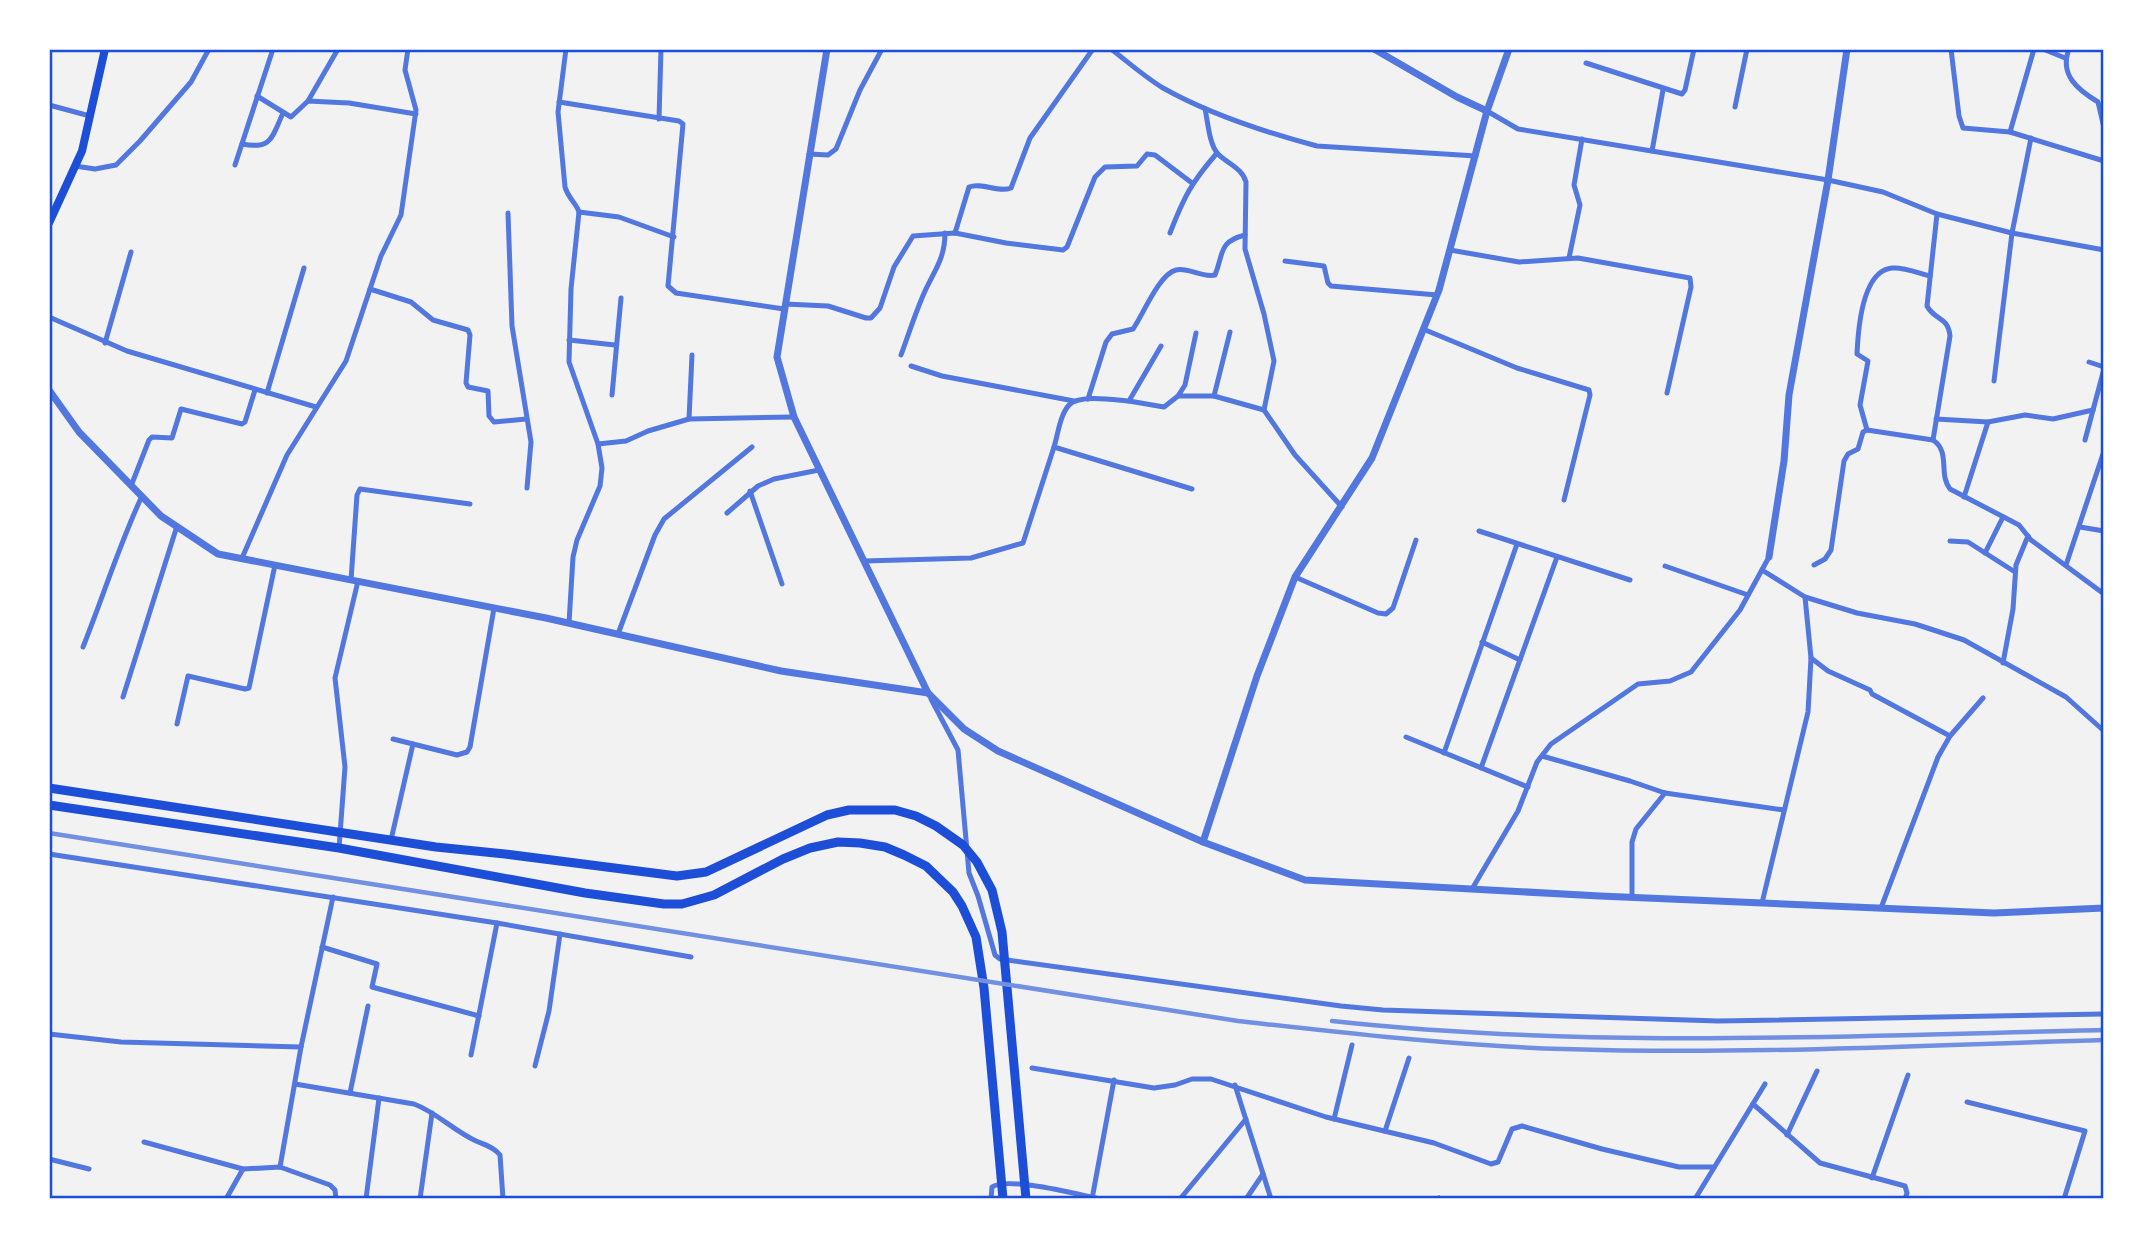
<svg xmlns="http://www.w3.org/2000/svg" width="2153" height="1248" viewBox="0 0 2153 1248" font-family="'Open Sans',sans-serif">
<rect width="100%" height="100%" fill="#f2f2f2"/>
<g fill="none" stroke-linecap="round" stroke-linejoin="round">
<g stroke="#5277de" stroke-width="5">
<path d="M566 49 558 112 565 187C568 198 577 204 579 212L571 289 569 362 598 444 602 468 600 486 577 540 573 557 569 623"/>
<path d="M1111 49C1128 62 1145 77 1163 88 1211 115 1264 132 1317 146L1476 156"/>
<polyline points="1951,49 1959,116 1963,128 2010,132 2104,161"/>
<polyline points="2043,49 2065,58"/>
<path d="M2069 49C2059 75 2078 90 2098 102L2104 128"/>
<polyline points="1586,63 1682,94 1685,90 1694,49"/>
<polyline points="257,96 291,117 308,101 349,103 416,114"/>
<polyline points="308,101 338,49"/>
<polyline points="559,102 679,121 683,124 668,286 676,293 784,309"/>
<polyline points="49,105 90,116"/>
<polyline points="1735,107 1747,49"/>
<path d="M1205 109C1208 122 1209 144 1218 154 1228 164 1242 168 1246 182L1245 249 1264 314 1274 361 1264 410 1295 455 1342 507"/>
<polyline points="1487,111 1518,129 1828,180 1883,192 1937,214 2012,233 2104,250"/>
<polyline points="659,119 661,49"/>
<polyline points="2010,132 2034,49"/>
<path d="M242 144C272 150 272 137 283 113"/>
<polyline points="1652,151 1663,90"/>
<polyline points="809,154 828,155 836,149 860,90 882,49"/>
<polyline points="235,165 273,49"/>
<polyline points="75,166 95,169 116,165 140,141 191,82 209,49"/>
<polyline points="579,212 619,217 674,237"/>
<polyline points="508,213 512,326 531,442 527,488"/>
<path d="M955 233 969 187C982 182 998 193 1011 188L1030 138 1093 49"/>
<path d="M1170 233C1184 197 1191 183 1217 153"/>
<polyline points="1450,250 1519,262 1578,258 1690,278 1691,287 1667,393"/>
<polyline points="1569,258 1580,205 1574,185 1582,139"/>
<polyline points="1285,261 1324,266 1328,283 1331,286 1437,295"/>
<polyline points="370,289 411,302 433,320 468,330 470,335 466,383 468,387 488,391 489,416 494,422 526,419"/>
<polyline points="785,304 828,306 866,318 871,318 880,308 894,267 913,236 955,233 1006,243 1063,250 1067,247 1095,177 1105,167 1137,166 1147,154 1155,155 1192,183"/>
<polyline points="49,317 127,351 316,407"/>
<polyline points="1423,329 1517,368 1589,390 1590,395 1564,500"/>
<polyline points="1196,333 1185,385 1178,396 1214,396 1264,410"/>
<polyline points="569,340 615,345"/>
<polyline points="105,343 131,252"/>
<path d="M901 355C908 336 914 317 922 298 932 273 945 261 945 233"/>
<polyline points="2089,362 2104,367"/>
<polyline points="911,366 942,376 1074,401"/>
<polyline points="1994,381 2012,233 2031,138"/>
<polyline points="267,393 304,268"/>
<polyline points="612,395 621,298"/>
<polyline points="1214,396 1230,332"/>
<path d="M1088 399 1106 342 1112 334 1133 329C1143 315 1159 274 1176 270 1188 267 1202 278 1215 275 1224 253 1218 242 1245 235"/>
<polyline points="1129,401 1164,407 1178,396"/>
<polyline points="689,419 692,355"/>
<polyline points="1936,419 1988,422 2025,415 2053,419 2093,410"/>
<path d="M1867 430 1860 405 1868 361 1857 354C1858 331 1862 271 1892 268 1904 267 1918 273 1930 276"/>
<path d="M1933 440C1951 452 1938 474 1950 489L2019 525 2031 540 2104 594"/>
<polyline points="2085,440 2104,369"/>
<polyline points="598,444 626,441 648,431 689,419 794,417"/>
<path d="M1054 447C1058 434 1060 415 1069 405 1079 394 1115 400 1129 401L1161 346"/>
<polyline points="131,486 149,440 152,437 172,438 181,409 242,424 245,422 255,390"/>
<polyline points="750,491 782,584"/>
<polyline points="1964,497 1988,422"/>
<polyline points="727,513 758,486 774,479 819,470"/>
<polyline points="2080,527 2104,531"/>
<polyline points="1479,531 1630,580"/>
<polyline points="1950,541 1968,542 2015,572"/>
<polyline points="1985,553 2003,517"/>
<polyline points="242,558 287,455 346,361 381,256 401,215 416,110 405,70 408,49"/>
<polyline points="864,561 971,558 1023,543 1054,447 1192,489"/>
<path d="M1814 565 1825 559 1831 550 1844 461 1848 454 1858 449 1863 432 1867 430 1933 440 1950 336C1948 316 1935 321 1927 306L1937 214"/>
<polyline points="2066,565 2104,451"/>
<polyline points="1665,566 1748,595"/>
<polyline points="1762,570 1805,597 1857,613 1915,624 1964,640 2066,697 2104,731"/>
<polyline points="1295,577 1378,613 1386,614 1393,608 1416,540"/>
<polyline points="351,580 357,495 360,489 470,504"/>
<polyline points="618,634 655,535 664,519 752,447"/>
<polyline points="1482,642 1520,660"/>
<path d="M83 647C103 597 119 545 142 496"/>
<polyline points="1811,658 1828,671 1870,690 1872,694 1950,736"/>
<polyline points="2003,663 2013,609 2016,565 2028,536"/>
<polyline points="123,697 177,526"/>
<polyline points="931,699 958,750 969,873 978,896 995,955 1000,959 1341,1006 1383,1010 1718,1021 2104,1014"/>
<polyline points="177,724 188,676 245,689 249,688 275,565"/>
<polyline points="1406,737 1528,787"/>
<polyline points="393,739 457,755 467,752 470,747 494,608"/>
<polyline points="1444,753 1517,544"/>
<polyline points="1542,756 1630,781 1665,793 1784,810"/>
<polyline points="1481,768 1557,557"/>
<polyline points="391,840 413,744"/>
<polyline points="339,848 345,767 335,678 358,581"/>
<polyline points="49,854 497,923 691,957"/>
<polyline points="1472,889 1518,811 1537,762 1551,744 1638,684 1670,681 1691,672 1740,610 1769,557"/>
<polyline points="1632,897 1632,842 1636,829 1665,793"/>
<polyline points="1762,903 1808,712 1811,658 1805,597"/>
<polyline points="1881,908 1938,757 1950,736 1983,698"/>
<polyline points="322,947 377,964 372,987 479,1016"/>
<polyline points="49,1034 121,1042 301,1047 333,897"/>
<polyline points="471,1055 497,923"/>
<polyline points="535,1066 549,1011 560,934"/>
<polyline points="1032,1068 1154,1088 1175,1085 1192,1079 1211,1079 1326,1117 1434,1143 1491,1164 1498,1162 1512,1129 1522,1126 1602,1149 1679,1167 1714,1167"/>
<path d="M295 1084 414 1104C436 1112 454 1131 476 1141 485 1145 494 1147 500 1155L503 1199"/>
<polyline points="1235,1085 1271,1199"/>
<polyline points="350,1093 368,1006"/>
<polyline points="1967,1102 2085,1131 2064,1199"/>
<polyline points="1753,1104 1820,1163 1905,1186 1907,1193 1905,1199"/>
<polyline points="1334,1119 1352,1045"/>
<polyline points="1385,1131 1409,1058"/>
<polyline points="1787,1135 1817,1071"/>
<polyline points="144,1142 243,1169 280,1167 330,1185 335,1190 336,1199"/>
<polyline points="49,1159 89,1169"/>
<polyline points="280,1167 301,1047"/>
<polyline points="1872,1178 1908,1075"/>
<polyline points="1439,1198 1440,1199"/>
<polyline points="226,1199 243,1169"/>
<polyline points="366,1199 379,1098"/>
<polyline points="420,1199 432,1113"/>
<path d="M991 1199 992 1187C1007 1176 1080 1195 1101 1199"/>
<polyline points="1092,1199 1114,1080"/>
<polyline points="1180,1199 1246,1119"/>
<polyline points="1246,1199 1263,1174"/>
<polyline points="1695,1199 1765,1084"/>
</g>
<g stroke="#5277de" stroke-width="7">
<polyline points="827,49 777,357 794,417 928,693"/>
<polyline points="1374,49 1457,97 1487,111"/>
<polyline points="49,390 79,432 161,516 218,554 546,618 781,671 928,693 964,729 998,751 1203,842 1305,880 1600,896 1994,913 2104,908"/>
<polyline points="1769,557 1784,461 1789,395 1828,180 1847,49"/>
<polyline points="1203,842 1257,676 1295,577 1372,458 1439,290 1487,111 1509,49"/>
</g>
<polyline stroke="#1d4ed8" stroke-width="8" points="49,223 82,151 105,49"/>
<g stroke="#1d4ed8" stroke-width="9">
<polyline points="49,788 436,847 505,854 677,876 706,872 827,815 849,810 895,810 916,816 936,826 963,845 977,862 992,890 1002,932 1026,1199"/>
<polyline points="49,805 339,848 585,893 664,904 682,904 714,895 783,859 810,848 838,842 860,843 885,847 904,855 926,866 953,892 962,906 976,937 984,988 1003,1199"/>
</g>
<g stroke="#7290e2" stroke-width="4.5">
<path d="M49 833 1238 1021C1346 1033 1455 1046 1564 1049 1744 1055 1924 1045 2104 1040"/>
<path d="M1332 1021C1589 1049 1847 1036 2104 1030"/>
</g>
</g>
<rect width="2153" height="1248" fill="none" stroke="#ffffff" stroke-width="102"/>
<rect x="51" y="51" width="2051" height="1146" fill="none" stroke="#1d4ed8" stroke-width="2.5"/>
</svg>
